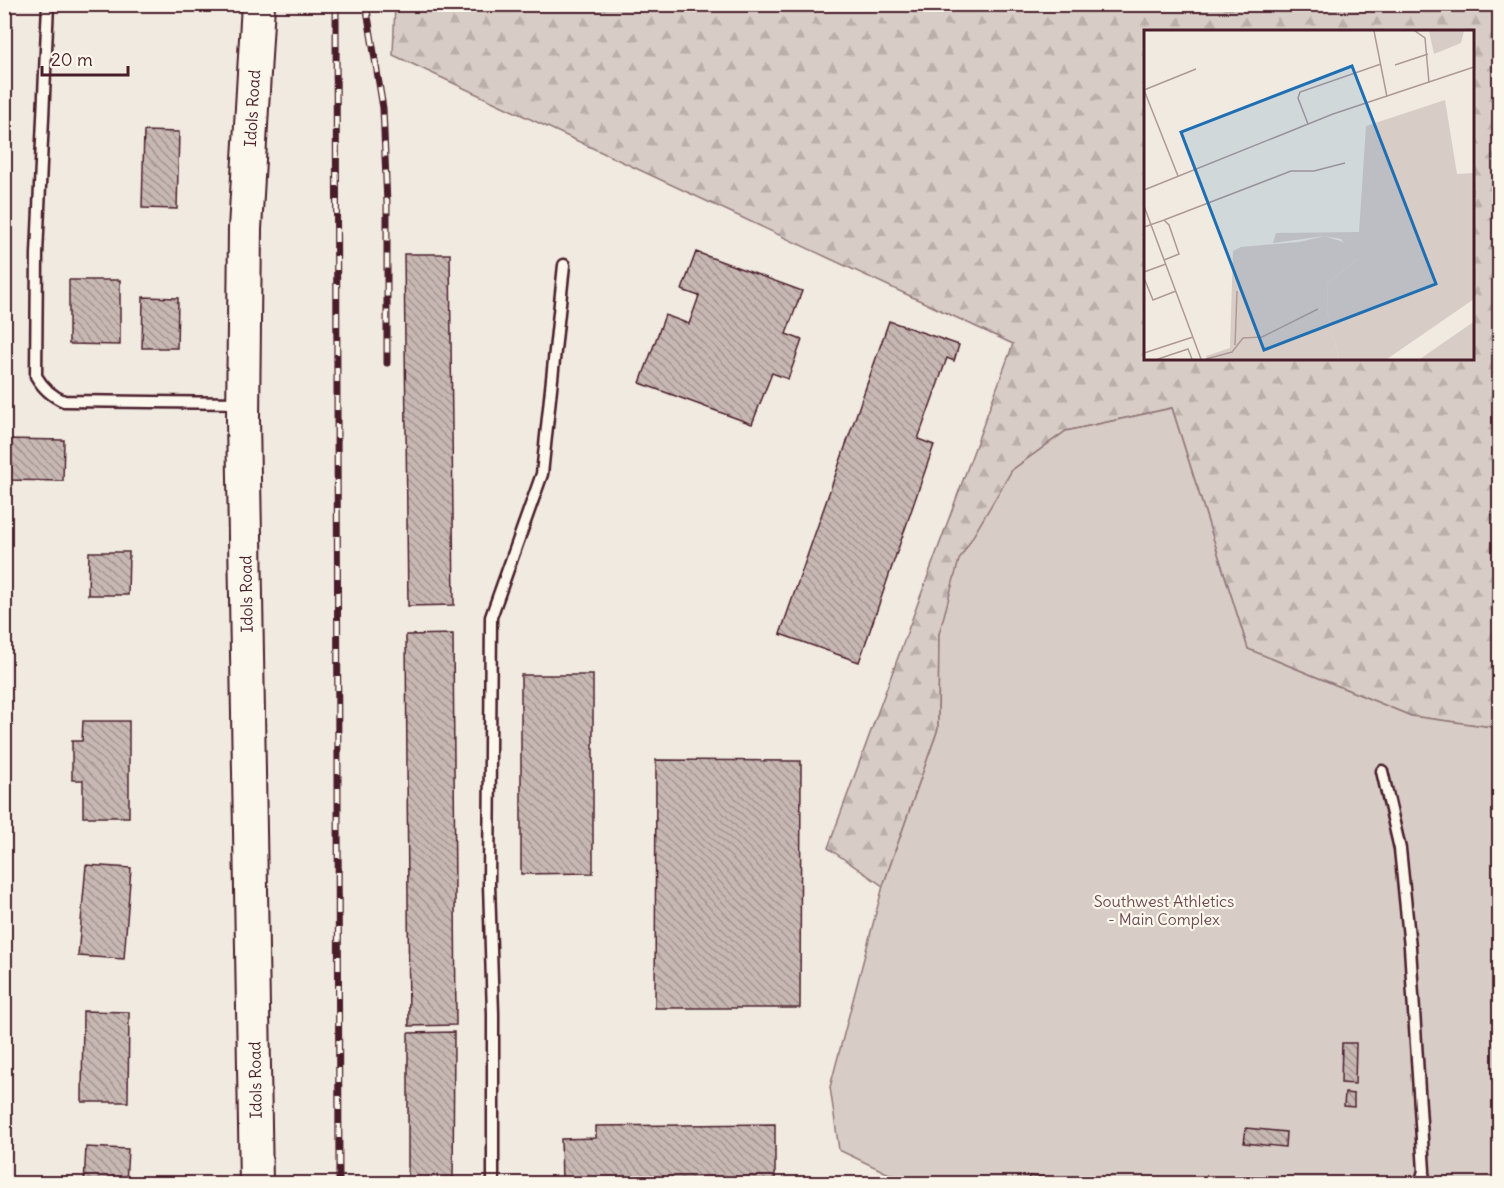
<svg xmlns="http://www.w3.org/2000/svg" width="1504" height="1188" viewBox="0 0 1504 1188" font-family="Delius,sans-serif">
<defs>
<pattern id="forest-firs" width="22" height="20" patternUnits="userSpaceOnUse" patternTransform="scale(1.5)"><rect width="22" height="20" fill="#d8ccc6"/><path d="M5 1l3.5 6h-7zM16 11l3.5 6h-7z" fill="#bbafaa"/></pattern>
<pattern id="building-back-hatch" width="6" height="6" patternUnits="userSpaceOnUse" patternTransform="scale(1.5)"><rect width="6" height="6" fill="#c8b8b3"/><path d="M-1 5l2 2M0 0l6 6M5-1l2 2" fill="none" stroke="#a49592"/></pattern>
</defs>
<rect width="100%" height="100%" fill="#f0eae0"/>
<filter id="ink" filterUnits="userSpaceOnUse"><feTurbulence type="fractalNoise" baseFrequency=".0167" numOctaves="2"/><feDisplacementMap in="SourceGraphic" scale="12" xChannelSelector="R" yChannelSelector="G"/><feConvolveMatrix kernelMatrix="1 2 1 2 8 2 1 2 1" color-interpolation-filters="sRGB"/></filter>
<g filter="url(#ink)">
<path fill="url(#forest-firs)" stroke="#917678" stroke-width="1.5" fill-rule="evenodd" d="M395 4 1499 5V728L1411 716 1248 649 1172 408 1066 431 1012 470 939 634 938 729 883 886 828 848 1013 344 393 55ZM1146 32H1472V358H1146Z"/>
<polygon fill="#d8ccc6" stroke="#917678" stroke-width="1.5" points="1172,408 1248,649 1411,716 1499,728 1499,1183 908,1183 839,1150 830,1087 883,886 938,729 939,634 959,560 1012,470 1066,431"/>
<g fill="url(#building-back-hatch)" stroke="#4a1f2b" stroke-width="1.5">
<polygon points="4,4 11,4 10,58 4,58"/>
<polygon points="144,131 179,132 177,209 142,208"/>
<polygon points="4,155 10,155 5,237 4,237"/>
<polygon points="696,252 802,291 786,334 802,340 788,379 772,373 752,424 640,383 665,315 689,324 699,296 682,290"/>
<polygon points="404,254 450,254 454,605 408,606"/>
<polygon points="69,280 120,280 120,345 69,344"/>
<polygon points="143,297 178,298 177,348 142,348"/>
<polygon points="889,321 959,345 954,361 947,358 918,439 934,445 859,662 780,634"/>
<polygon points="4,439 64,440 63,481 4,480"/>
<polygon points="89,552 129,552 128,595 88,595"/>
<polygon points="453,634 456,1025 409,1026 406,635"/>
<polygon points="521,675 593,675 593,873 521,874"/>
<polygon points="83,721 129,721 129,817 83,817 83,780 72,780 72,741 82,741"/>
<polygon points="656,760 801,761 800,1008 655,1008"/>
<polygon points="86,865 131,868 124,959 78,956"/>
<polygon points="4,996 11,997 7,1037 4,1037"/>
<polygon points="83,1011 129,1012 128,1102 82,1102"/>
<polygon points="454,1032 453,1184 408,1184 408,1033"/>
<polygon points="1342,1043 1356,1043 1355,1084 1341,1083"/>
<polygon points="1345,1093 1354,1094 1354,1107 1344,1106"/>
<polygon points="775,1124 775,1184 562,1184 561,1139 596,1138 596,1126"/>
<polygon points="1246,1128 1286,1132 1285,1147 1244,1143"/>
<polygon points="86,1147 128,1149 126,1184 84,1184"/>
<polygon points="1029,1176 1060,1179 1060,1184 1028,1184"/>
</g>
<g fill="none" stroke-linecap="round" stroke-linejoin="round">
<defs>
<g id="lane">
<path d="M48 4 37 254 36 376C43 388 51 396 64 401L241 403"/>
<polyline points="1382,771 1400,849 1410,947 1424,1171 1420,1184"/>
<polyline points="493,1184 493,1014 489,884 491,617 542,474 564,265"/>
</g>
<g id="secondary">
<path id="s1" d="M256 1184 243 419 245 229 258 4"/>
</g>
</defs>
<use href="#lane" stroke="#4a1f2b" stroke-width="15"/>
<use href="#secondary" stroke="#4a1f2b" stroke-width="36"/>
<use href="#lane" stroke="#fbf7ec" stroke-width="10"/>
<use href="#secondary" stroke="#fbf7ec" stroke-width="32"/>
<defs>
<g id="rail">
<polyline points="336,4 339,1184"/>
<polyline points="366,4 383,108 387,204 387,363"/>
</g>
</defs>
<use href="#rail" stroke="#4a1f2b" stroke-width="7"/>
<use href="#rail" stroke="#fbf7ec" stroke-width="4.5" stroke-dasharray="14" stroke-linecap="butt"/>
</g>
</g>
<g text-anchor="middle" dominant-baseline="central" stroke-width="4.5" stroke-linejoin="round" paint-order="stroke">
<g font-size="16" fill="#4a1f2b" stroke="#fbf7ec">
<text stroke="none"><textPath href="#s1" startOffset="1076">Idols Road</textPath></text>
<text transform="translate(246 594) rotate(-91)">Idols Road</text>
<text transform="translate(255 1080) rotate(-91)">Idols Road</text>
</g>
<g font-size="16" fill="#6e4a52" stroke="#fbf7ec">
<text x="1164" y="901">Southwest Athletics<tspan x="1164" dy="18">- Main Complex</tspan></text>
</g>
</g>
<g transform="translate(1144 30)">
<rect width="330" height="330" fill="#f0eae0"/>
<path d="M285 1H320L317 13 290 24ZM301 70 313 144 330 143V269L243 329H195L183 280 184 253 214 229 197 209 181 206 129 213 132 203 215 202 222 96ZM330 292V329H276L325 295Z" fill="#d8ccc6"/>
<path d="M181 206 205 214 215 228 184 253 183 280 195 329H63L62 326 86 318 89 221 97 217 155 212Z" fill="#d8ccc6"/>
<path fill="none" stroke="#ae9998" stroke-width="1.5" d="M230 1 243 67M271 1 281 8 285 53M251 35 284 24M0 60 34 146M0 60 52 39M164 94 154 68 156 62 237 34M0 160 189 84 330 37M0 176 57 329M20 190 147 141H170L201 133M0 197 20 190 25 195 35 224 20 230M0 242 22 234M0 248 9 270 32 261M91 315 93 261M0 323 49 307M14 329 44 319 48 329M62 329 88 322 99 308 118 307 174 279"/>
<path fill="#1f6fb2" fill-opacity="0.15" stroke="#1f6fb2" stroke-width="3" d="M208 36 292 254 120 320 37 102Z"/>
<rect width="330" height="330" fill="none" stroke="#4a1f2b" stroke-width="3"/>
</g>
<rect width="1504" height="1188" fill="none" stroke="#fbf7ec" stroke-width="24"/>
<rect x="12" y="12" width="1480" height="1164" fill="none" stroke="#4a1f2b" stroke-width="2" filter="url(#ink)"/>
<path d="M42 66v9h86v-9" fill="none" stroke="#4a1f2b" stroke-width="3"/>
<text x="51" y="66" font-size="18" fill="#4a1f2b" stroke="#fbf7ec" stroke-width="4.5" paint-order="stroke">20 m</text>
</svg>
